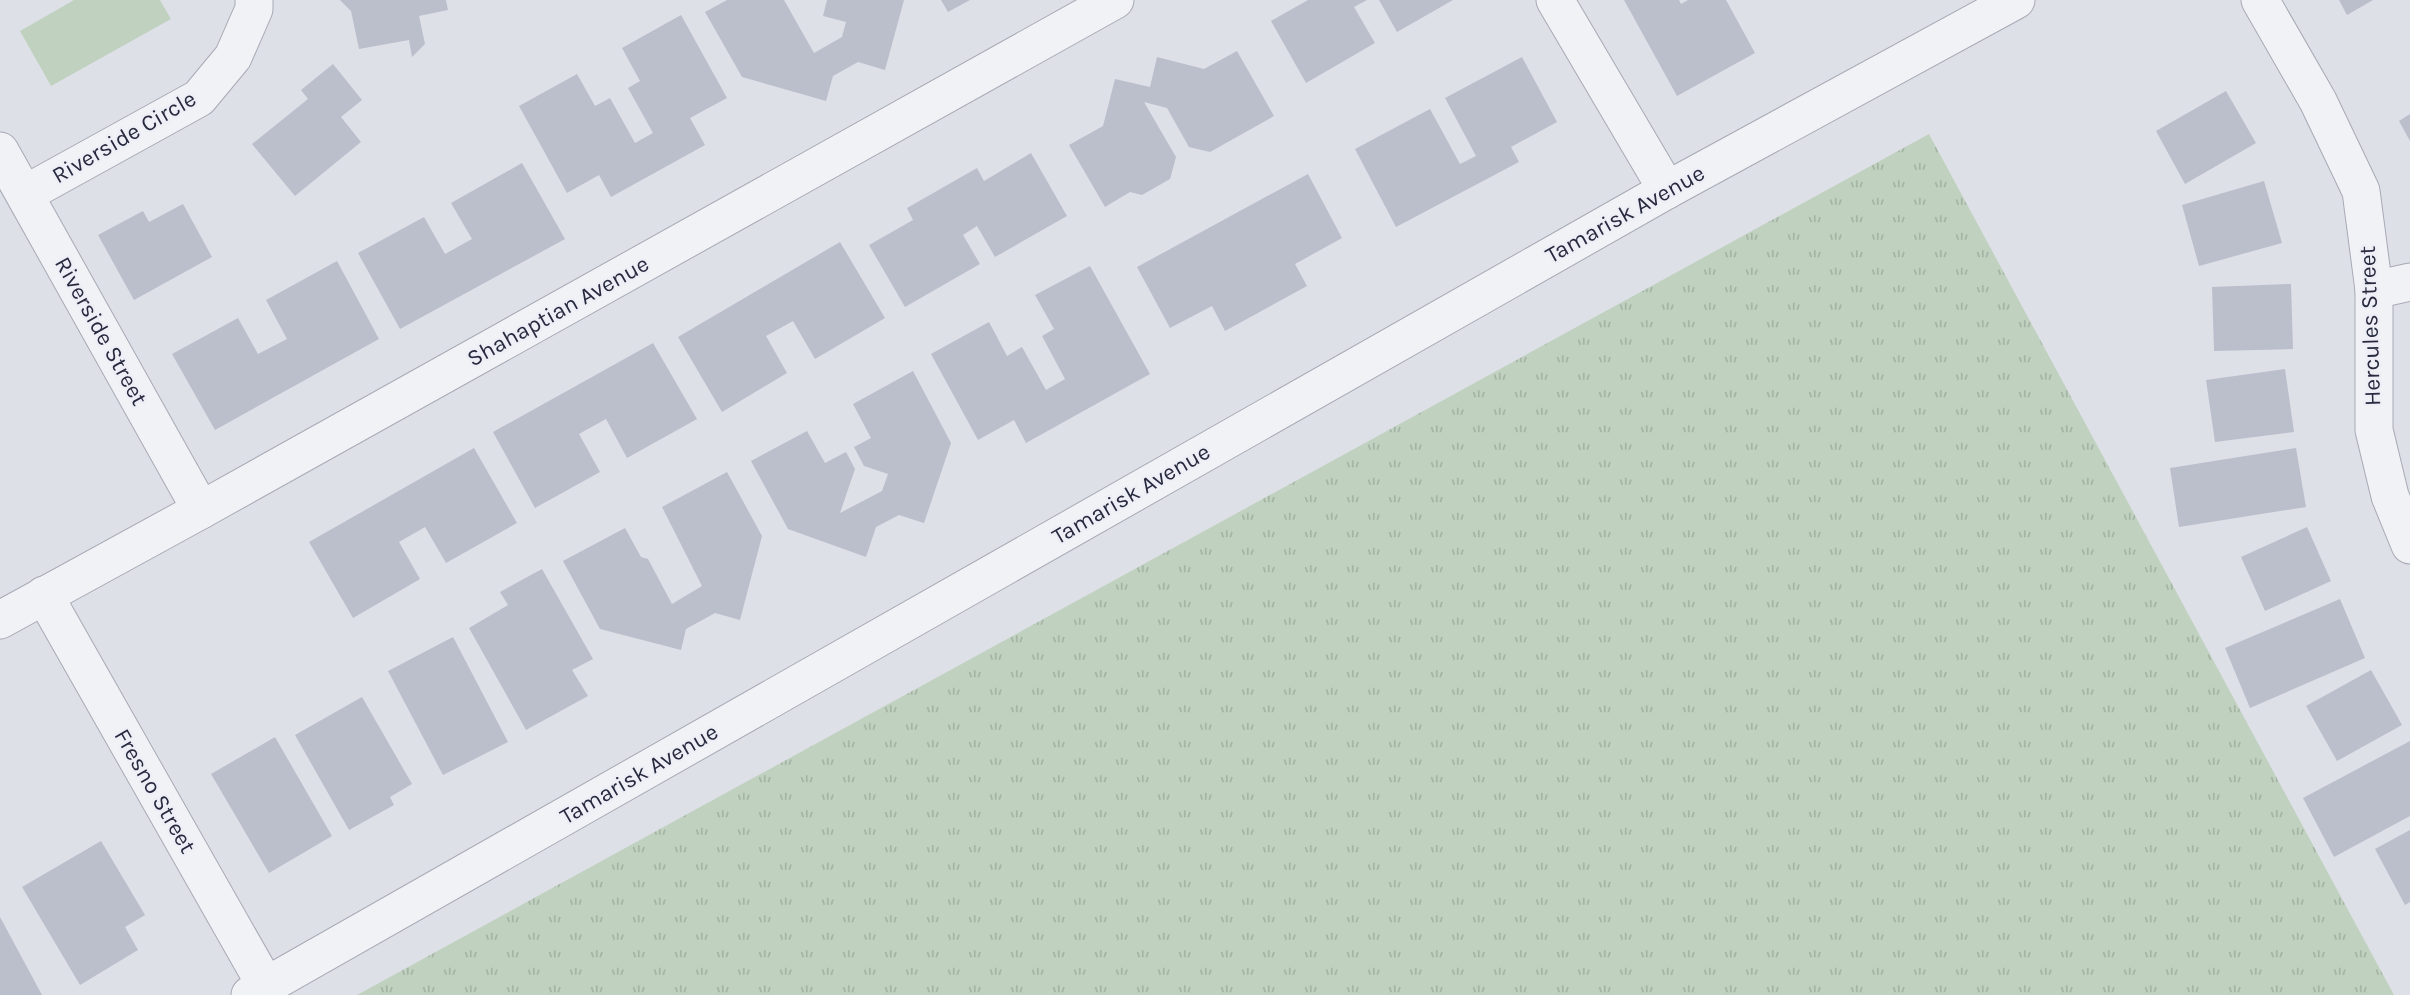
<svg xmlns="http://www.w3.org/2000/svg" width="2410" height="995" viewBox="0 0 2410 995" font-family="Karla,sans-serif">
<defs>
<pattern id="grass-tufts" width="24" height="20" patternUnits="userSpaceOnUse" patternTransform="scale(1.75)"><rect width="24" height="20" fill="#c0d2bf"/><path d="M3 7l-1-3M5 7V3M7 7l1-3M15 17l-1-3M17 17v-4M19 17l1-3" fill="none" stroke="#a5b4a5"/></pattern>
</defs>
<rect width="100%" height="100%" fill="#dee0e8"/>
<polygon fill="url(#grass-tufts)" points="1929,134 2394,995 357,995"/>
<polygon fill="#c0d2bf" points="74,0 160,0 171,19 51,86 20,31"/>
<g fill="#bbbecb">
<polygon points="340,0 446,0 448,10 419,16 425,44 412,57 409,40 359,49 351,11"/>
<polygon points="727,0 784,0 814,53 842,37 846,22 823,16 827,0 904,0 885,70 858,62 833,76 826,101 742,77 705,12"/>
<polygon points="941,0 970,0 948,12"/>
<polygon points="1308,0 1367,0 1354,7 1375,43 1306,83 1271,21"/>
<polygon points="1379,0 1453,0 1397,32"/>
<polygon points="1624,0 1679,0 1681,4 1688,0 1726,0 1755,53 1677,96"/>
<polygon points="2339,0 2373,0 2347,15"/>
<polygon points="681,15 727,98 690,118 705,145 611,197 599,175 567,193 519,106 577,74 595,106 610,98 635,143 653,133 628,88 640,81 622,48"/>
<polygon points="1237,51 1274,116 1210,152 1189,147 1167,108 1144,102 1176,157 1170,179 1142,195 1130,192 1105,207 1069,145 1103,126 1115,79 1150,87 1157,57 1204,69"/>
<polygon points="1522,57 1557,122 1511,147 1519,162 1396,227 1355,149 1430,109 1460,164 1476,156 1445,98"/>
<polygon points="333,64 362,100 341,117 361,142 295,196 252,144 308,99 301,90"/>
<polygon points="2226,91 2256,143 2185,184 2156,131"/>
<polygon points="2410,114 2410,141 2399,121"/>
<polygon points="1031,153 1067,216 995,257 977,226 963,235 980,264 905,307 869,245 913,220 907,208 977,168 984,181"/>
<polygon points="522,163 565,239 400,329 358,253 424,217 445,254 472,239 451,203"/>
<polygon points="1308,174 1342,238 1295,264 1307,286 1225,331 1212,306 1170,328 1137,267"/>
<polygon points="2264,181 2282,243 2199,266 2182,205"/>
<polygon points="183,204 212,257 134,300 98,235 143,211 149,222"/>
<polygon points="840,242 885,318 815,359 793,321 766,336 787,373 722,412 678,337"/>
<polygon points="337,261 379,339 215,430 172,354 238,318 258,354 287,339 266,300"/>
<polygon points="1090,266 1150,374 1026,443 1014,420 978,440 931,354 989,322 1007,356 1022,347 1046,390 1065,379 1042,336 1054,329 1035,295"/>
<polygon points="2291,284 2293,349 2214,351 2212,287"/>
<polygon points="653,343 697,419 627,458 606,419 579,434 600,472 535,508 493,432"/>
<polygon points="2285,369 2294,432 2215,442 2206,380"/>
<polygon points="913,371 951,443 924,523 899,515 876,527 866,557 788,529 751,461 807,431 825,463 846,452 855,469 840,513 882,491 888,474 864,466 854,447 871,438 853,404"/>
<polygon points="474,448 517,523 446,563 425,527 399,542 420,579 353,618 309,542"/>
<polygon points="2296,448 2306,507 2179,527 2170,468"/>
<polygon points="727,472 762,536 740,620 715,613 686,629 681,650 600,629 563,561 625,528 641,557 648,559 672,604 702,586 662,507"/>
<polygon points="2307,527 2331,581 2265,611 2241,557"/>
<polygon points="542,569 593,659 572,670 588,696 526,730 469,628 508,605 500,592"/>
<polygon points="2340,599 2365,658 2250,708 2225,648"/>
<polygon points="453,637 508,742 443,775 388,671"/>
<polygon points="2371,670 2402,725 2337,761 2306,706"/>
<polygon points="362,697 412,784 390,797 394,805 349,830 295,735"/>
<polygon points="275,737 332,836 269,873 211,774"/>
<polygon points="2410,741 2410,816 2334,857 2303,798"/>
<polygon points="2410,830 2410,902 2405,905 2375,849"/>
<polygon points="101,841 145,915 125,927 138,950 80,985 22,887"/>
<polygon points="0,917 42,995 0,995"/>
</g>
<g fill="none" stroke-linecap="round" stroke-linejoin="round">
<defs>
<g id="street">
<polyline points="1555,0 1667,190"/>
<polyline points="2260,0 2318,101 2361,191 2374,290 2374,430 2390,496 2410,545"/>
<polyline points="0,151 201,510"/>
<polyline points="25,194 199,98 233,57 254,9 254,0"/>
<polyline points="2374,290 2410,282"/>
<polyline points="44,595 266,986"/>
<polyline points="0,620 201,510 1115,0"/>
<polyline points="250,995 1667,190 2016,0"/>
</g>
</defs>
<use href="#street" stroke="#a7a9b5" stroke-width="39"/>
<use href="#street" stroke="#f1f2f6" stroke-width="37"/>
</g>
<g text-anchor="middle" dominant-baseline="central" stroke-width="5" stroke-linejoin="round" paint-order="stroke">
<g font-size="23" fill="#272a3f" stroke="#eeeff6">
<text transform="translate(124 137) rotate(-30)">Riverside Circle</text>
<text transform="translate(1625 214) rotate(-29)">Tamarisk Avenue</text>
<text transform="translate(558 311) rotate(-29)">Shahaptian Avenue</text>
<text transform="translate(2370 326) rotate(-92)">Hercules Street</text>
<text transform="translate(101 331) rotate(61)">Riverside Street</text>
<text transform="translate(1131 494) rotate(-30)">Tamarisk Avenue</text>
<text transform="translate(639 774) rotate(-30)">Tamarisk Avenue</text>
<text transform="translate(155 791) rotate(60)">Fresno Street</text>
</g>
</g>
</svg>
